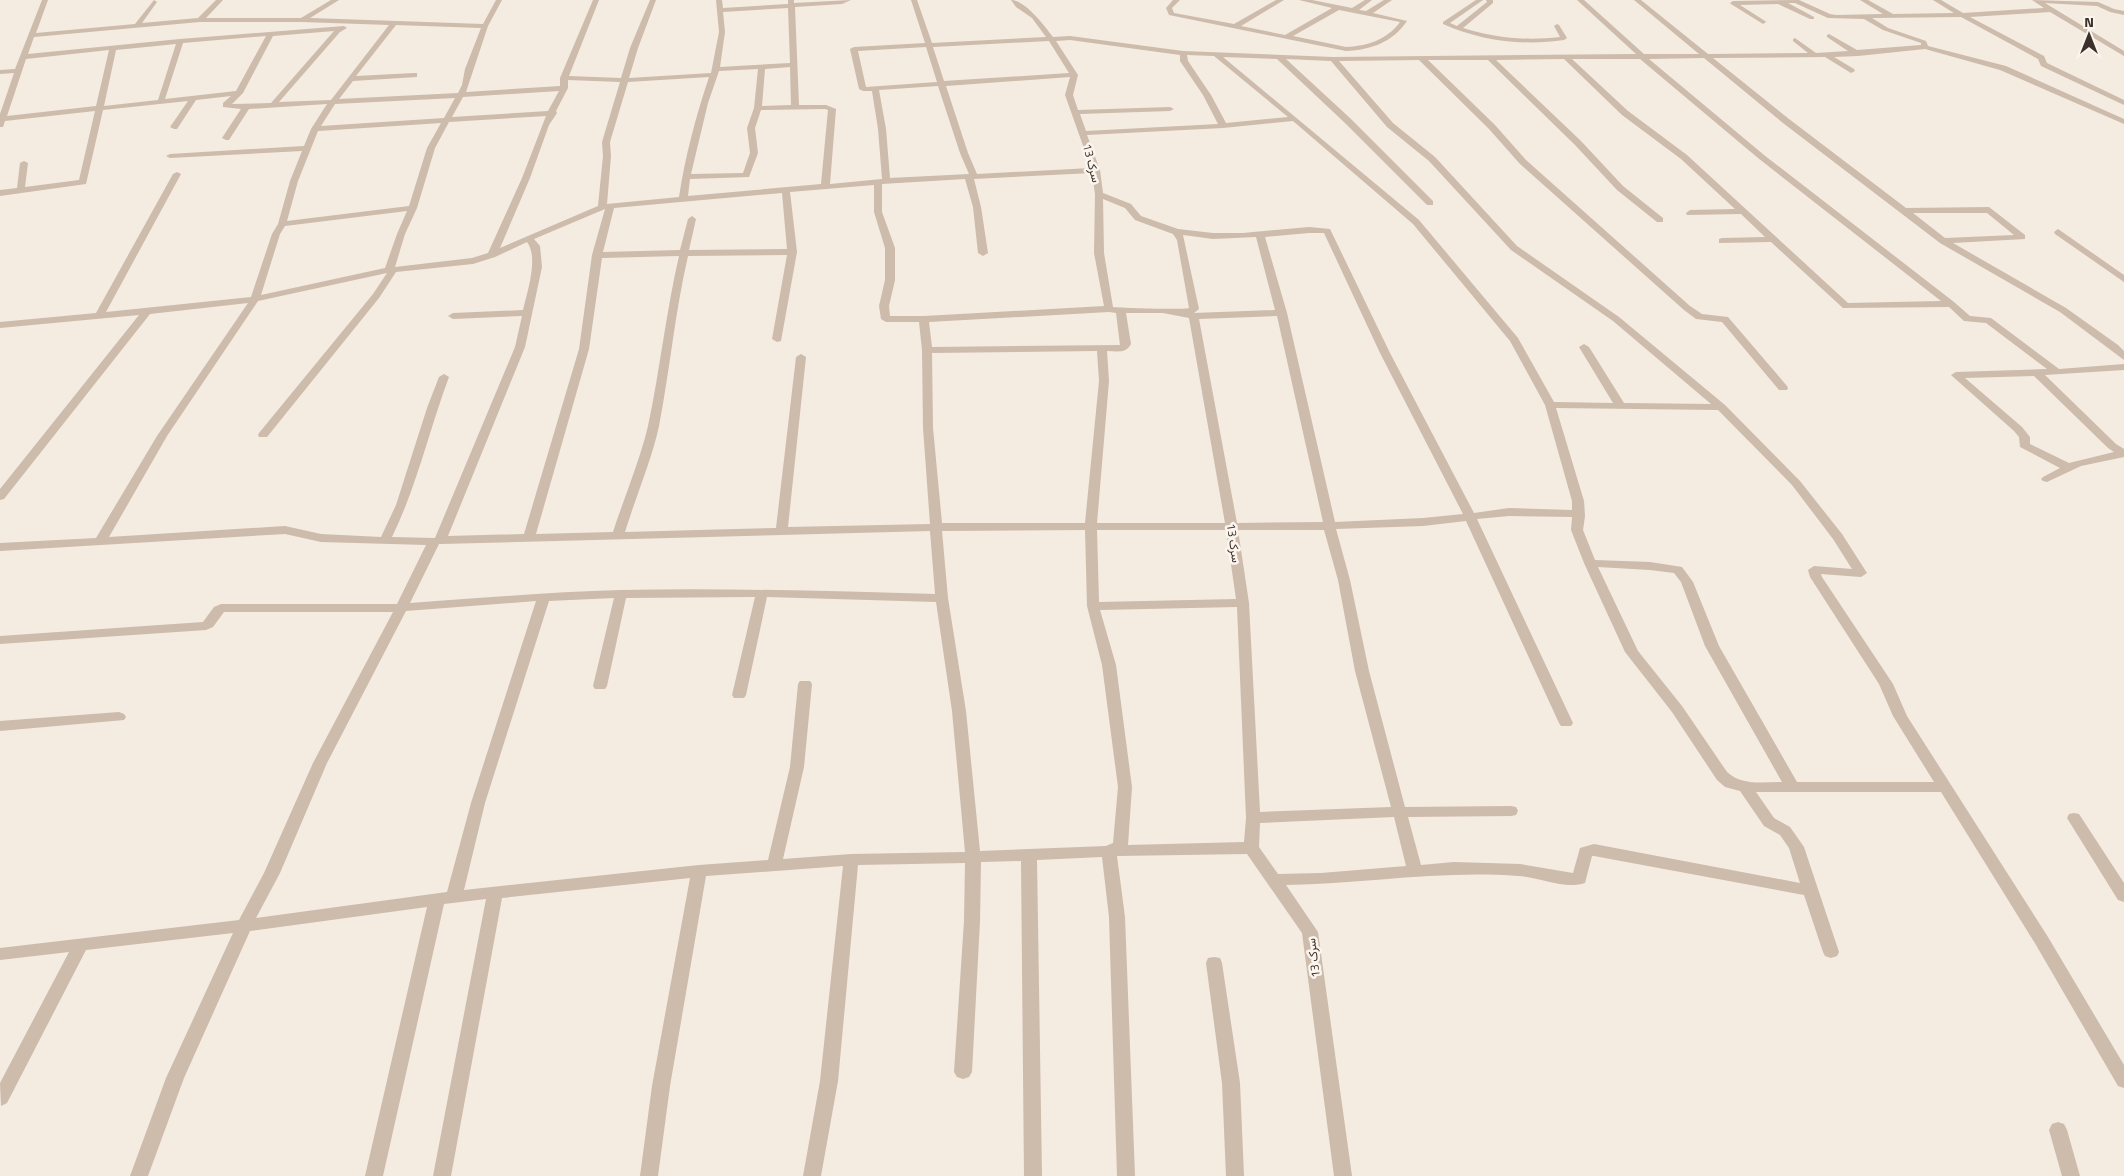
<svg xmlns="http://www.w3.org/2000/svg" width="2124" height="1176" viewBox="0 0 2124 1176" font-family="'Titillium Web',Vazirmatn,sans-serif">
<rect width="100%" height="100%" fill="#f4ebe1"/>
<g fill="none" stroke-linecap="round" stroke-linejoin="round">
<g fill="#cdbbac" fill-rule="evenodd">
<path d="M42 0H48L36 33 135 24 154 0 157 2 142 23 198 18 216 0H223L206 18H301L331 0H339L310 18 483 24 496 0H502L488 26 466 92 560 86V78L593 0H599L569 76 621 78 630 48 650 0H656L638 48 629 78 711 73 719 32 716 0H722L723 8 788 4V0H794V3L851 0 842 4 795 7 799 105H826L836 109 830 184 882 179 878 129 872 91H863L859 89 850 49 854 47 925 43 911 0H917L932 43 1046 37 1032 18 1016 7 1011 0C1025 0 1044 25 1053 37L1070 36 1183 51 1333 57 1636 54 1577 0H1584L1644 54H1699L1634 0H1641L1708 54 1808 53 1793 41V39L1795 38 1816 53 1848 51 1827 37V35L1829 34 1857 50 1921 45V43L1883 30 1864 19 1828 18 1795 3H1788L1814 17V19H1810L1778 4 1740 5 1765 21 1766 22 1763 24 1731 4 1730 3 1733 1 1799 0 1830 14 1836 15 1883 14 1860 0H1868L1893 14 1954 13 1933 0H1941L1963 13 2044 8 2032 0 2098 2 2114 9 2124 11V15L2110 12 2097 6 2045 3 2124 51V56L2050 12 1970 17 2044 56 2047 63 2124 100V105L2041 66 2038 59 1961 17 1872 18 1888 28 1926 41 1928 46 2006 66 2124 119V124L2000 70 1925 49 1858 56 1834 57 1854 69 1855 71 1851 73 1825 57 1713 58 1789 119 1906 208 1989 207 2025 235V239L1953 243 2066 308 2118 345 2124 351V360L2060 312 1940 243 1783 123 1704 58 1649 59 1764 155 1954 302 1970 316 1991 318 2059 369 2124 364V370L2045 375 2116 444 2124 449V457L2081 466 2047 482 2043 481 2041 479 2043 477 2060 468 2020 447 2019 437 2014 431 1951 375 1956 372 2047 369 1986 323 1964 321 1949 307 1843 308 1771 242 1719 243V239L1722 238 1765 237 1741 214 1687 215 1686 213 1690 210 1735 209 1681 159 1622 115 1564 59 1496 60 1581 141 1623 186 1663 218V222H1657L1617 190 1575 145 1488 60H1428L1495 125 1526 160 1690 306 1702 314 1728 317 1787 386 1788 388 1787 390H1779L1722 322 1696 319 1684 310 1520 164 1489 129 1419 60 1339 61 1393 123 1435 157 1517 246 1619 317 1725 405 1800 481 1842 534 1867 573 1861 577 1821 574 1822 577 1893 684 1907 716 2048 937 2124 1065V1088L2118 1086 2036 945 1941 792H1756L1774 818 1790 827 1804 847 1839 952 1837 956 1831 958 1825 956 1823 952 1804 895 1594 856H1592L1585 883C1564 890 1539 877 1518 876 1440 870 1363 884 1286 885L1318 932 1352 1176H1334L1302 933 1247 854 1117 856 1125 917 1135 1176H1117L1109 917 1102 857 1037 860 1042 1176H1024L1021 861 981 862 980 921 972 1072 969 1077 963 1079 957 1077 954 1072 964 921 965 863 858 865 838 1081 821 1176H803L820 1081 843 866 706 876 670 1086 658 1176H640L652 1086 690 878 502 898 451 1176H433L486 899 444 904 383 1176H365L427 907 250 931 184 1078 148 1176H130L166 1078 233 933 86 950 7 1103 1 1106 0 1083 69 952 0 960V948L239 920 264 873 313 763 393 612H224L213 627 206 630 0 644V636L203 622 214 607 221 604H397L426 545 321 542 285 534 0 551V543L96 538 157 436 248 303 150 314 4 499 0 500V489L139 315 0 328V322L96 313 173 174 177 172 181 174 106 312 251 297 272 234 278 224 290 181 302 151 170 158 166 156 170 154 304 146 311 129 327 104 249 109 229 140H226L222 138 241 109 223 107V103L231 96 196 100 177 129H174L170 127 188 101 103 110 86 184 0 196V190L17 188 20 163 24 161 28 163 25 187 79 180 95 111 5 121 3 127H0V114L14 73 0 74V70L15 69ZM788 8 790 63 720 67 725 32 723 12ZM200 22H302L389 25 331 100 279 102 340 32 347 28 344 26 180 39 28 54 34 37ZM396 25 481 28 465 69 462 85 458 93 339 99 353 81 417 77V73H414L356 76ZM334 31 271 103 232 104 243 93 273 36ZM266 36 236 91 165 99 183 43ZM1070 40 1180 55V61L1203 95 1218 124 1086 131 1080 114 1170 111 1174 109 1170 107 1078 110 1073 95 1078 75 1056 41ZM1049 41 1069 73 944 81 933 47ZM176 44 158 100 104 106 116 50ZM926 47 937 82 866 87 858 51ZM109 50 96 106 7 116 26 59ZM1187 55 1214 56 1288 117 1226 123 1211 95 1188 61ZM1223 57 1277 59 1345 123 1427 205H1433V201L1351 119 1286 59 1331 61 1387 127 1429 161 1511 250 1613 321 1711 404 1624 403 1589 347 1584 344 1579 347 1613 403 1554 402 1518 338 1419 220ZM1572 59H1640L1758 158 1941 301 1848 303 1687 155 1628 111ZM790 67 791 105 762 106 765 69ZM758 69 754 108 747 128 750 153 743 173 691 174 708 103 719 71ZM709 77C696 116 685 157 679 197L607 204 611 156 610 142 628 82ZM1070 77 1065 95 1091 168 977 174 968 153 946 86ZM568 80 620 82 602 142 603 156 598 206 500 248 530 178 549 125 557 113 556 111 568 88ZM938 86 960 153 969 174 890 178 886 129 879 90ZM559 91 548 111 452 117 463 97ZM455 98 444 118 321 126 335 104ZM825 109 828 110 821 184 688 196 690 179 749 177 758 153 755 128 761 110ZM546 116 522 178 488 253 472 258 395 267 405 234 417 208 435 148 449 122ZM1293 121 1413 224 1510 341 1545 405 1572 501V510L1509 508 1474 513 1390 353 1330 229 1309 227 1243 233H1213L1178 229 1141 216 1131 204 1103 193 1100 170 1087 135 1223 128ZM441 123 427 148 409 206 287 221 298 181 318 131ZM1092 173 1095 194 1094 253 1104 306 924 316H890L889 306 895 280V248L882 212V184L965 179 973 207 978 253 983 256 988 253 981 207 974 179ZM874 185V212L885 248V280L879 306 881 319 886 322H919L922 350 923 428 930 524 788 527 806 357 801 354 796 357 776 528 625 532C635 499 652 459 659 426 670 369 675 312 688 256L787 255 772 339 777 342 781 341 797 252 790 192ZM782 193 787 249 689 250 696 219 692 216 688 219 680 250 603 252 614 208ZM1103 199 1125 208 1135 220 1173 234 1177 240 1189 308C1184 310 1123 308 1113 307L1104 253ZM605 209 592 255 579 349 524 534 448 536 525 347 542 267 540 246 534 239ZM407 211 397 234 385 268 261 295 280 234 285 226ZM1913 213H1987L2014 235 1945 238ZM1309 233H1324L1380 353 1463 514 1423 518 1335 522 1287 313 1265 237ZM1183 235 1213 239 1256 237 1275 310 1194 313 1199 309ZM527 242C539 257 527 293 523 310L453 313 448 316 453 319 522 316 515 347 435 538 392 537C417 486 429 430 449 377L444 374 439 377 427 408 396 505 381 537 321 534 285 526 109 537 167 436 258 301 387 273 373 294 259 433 258 435 259 437H267L379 298 396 272 473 264 495 257ZM679 256C666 312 660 370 648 426 640 460 624 498 613 532L536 534 589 349 602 258ZM1109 312 1116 313 1120 345 932 347 929 322ZM1126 313H1163L1189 318 1225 523H1097L1109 381 1107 351C1117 351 1126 354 1131 344ZM1277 316 1323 522 1237 523 1199 319ZM1097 351 1099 381 1085 523H942L933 428 932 353ZM2034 376 2108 448 2114 452 2069 463 2030 444V437L2022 427 1965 378ZM1556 408 1718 410 1792 485 1833 539 1852 569 1814 566 1808 570 1810 577 1879 684 1893 716 1934 782H1797L1719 646 1693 582 1682 567 1650 562 1595 560 1583 530 1585 516 1584 501ZM1509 516 1572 517 1571 530 1584 563 1625 652 1672 712 1717 780 1725 787 1740 791 1764 826 1780 835 1789 848 1800 883 1594 844 1580 848 1573 873 1520 864 1454 862 1421 865 1408 817 1511 816 1516 815 1518 811 1516 807 1511 806 1405 807 1369 671 1350 580 1336 529 1423 526 1466 521 1559 723 1561 726H1571L1573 723 1477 519ZM1085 530 1087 606 1102 665 1118 787 1113 843 1106 846 980 851 966 711 948 598 942 531ZM1097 530H1226L1236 599 1099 602ZM1238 530H1324L1338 580 1355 671 1391 807 1260 812 1249 603ZM930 531 935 594C831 591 726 588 621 590 551 592 480 598 410 603L439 544H441ZM1598 567 1650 570 1674 573 1681 582 1705 646 1782 782C1763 782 1742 786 1727 772L1682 706 1638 651ZM755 597 732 695 734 698H744L746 695 767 597 936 602 952 711 965 852 851 854 783 859 804 767 812 684 810 681H800L798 684 790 767 768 860 699 865 464 890 485 803 549 601 614 598 593 686 595 689H605L607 686 626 598ZM536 601 471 803 447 892 256 918 280 873 327 763 406 611ZM1237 607 1246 818 1244 842 1128 845 1132 787 1116 665 1100 610ZM1394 817 1406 866 1321 873 1278 874 1259 847 1260 823Z"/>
<path d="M1173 0H1180L1172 8 1174 13 1234 24 1276 0H1284L1241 26 1285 35 1332 8 1299 0H1312L1352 8 1365 0H1372L1359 10 1366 11 1384 0H1392L1373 13 1407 21C1393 42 1371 50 1346 51L1169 15 1166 8ZM1339 10 1400 22C1387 40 1367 46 1346 47L1293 36Z"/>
<path d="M1476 0H1483L1450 23 1457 26 1487 2 1486 0H1493V3L1463 28C1494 38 1527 41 1560 37L1554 26 1557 24 1559 25 1567 38 1564 40C1523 46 1481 41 1443 24V22Z"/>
<polygon points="2058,229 2124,275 2124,282 2055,234 2054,232"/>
<polygon points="119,712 124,714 126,717 124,720 0,731 0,721"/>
<polygon points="2074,813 2079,814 2124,883 2124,902 2118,900 2067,818 2069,814"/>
<polygon points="1214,957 1220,958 1222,963 1240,1083 1244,1176 1226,1176 1222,1083 1206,963 1208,958"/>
<polygon points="2058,1122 2064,1124 2067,1130 2080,1176 2062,1176 2049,1130 2052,1124"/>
</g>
</g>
<g text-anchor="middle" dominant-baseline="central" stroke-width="5" stroke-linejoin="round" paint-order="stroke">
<g font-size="12" fill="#3b302b" stroke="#fbf5ee">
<text transform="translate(1092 163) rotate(76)">سرک 13</text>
<text transform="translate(1234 543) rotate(82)">سرک 13</text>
<text transform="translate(1313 958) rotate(-97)">سرک 13</text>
</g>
</g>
<g transform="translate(2089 35)" stroke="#fbf5ee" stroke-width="4" paint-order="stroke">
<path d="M0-4L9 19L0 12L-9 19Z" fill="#3b302b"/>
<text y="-8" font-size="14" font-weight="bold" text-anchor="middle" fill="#3b302b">N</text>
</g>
</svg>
